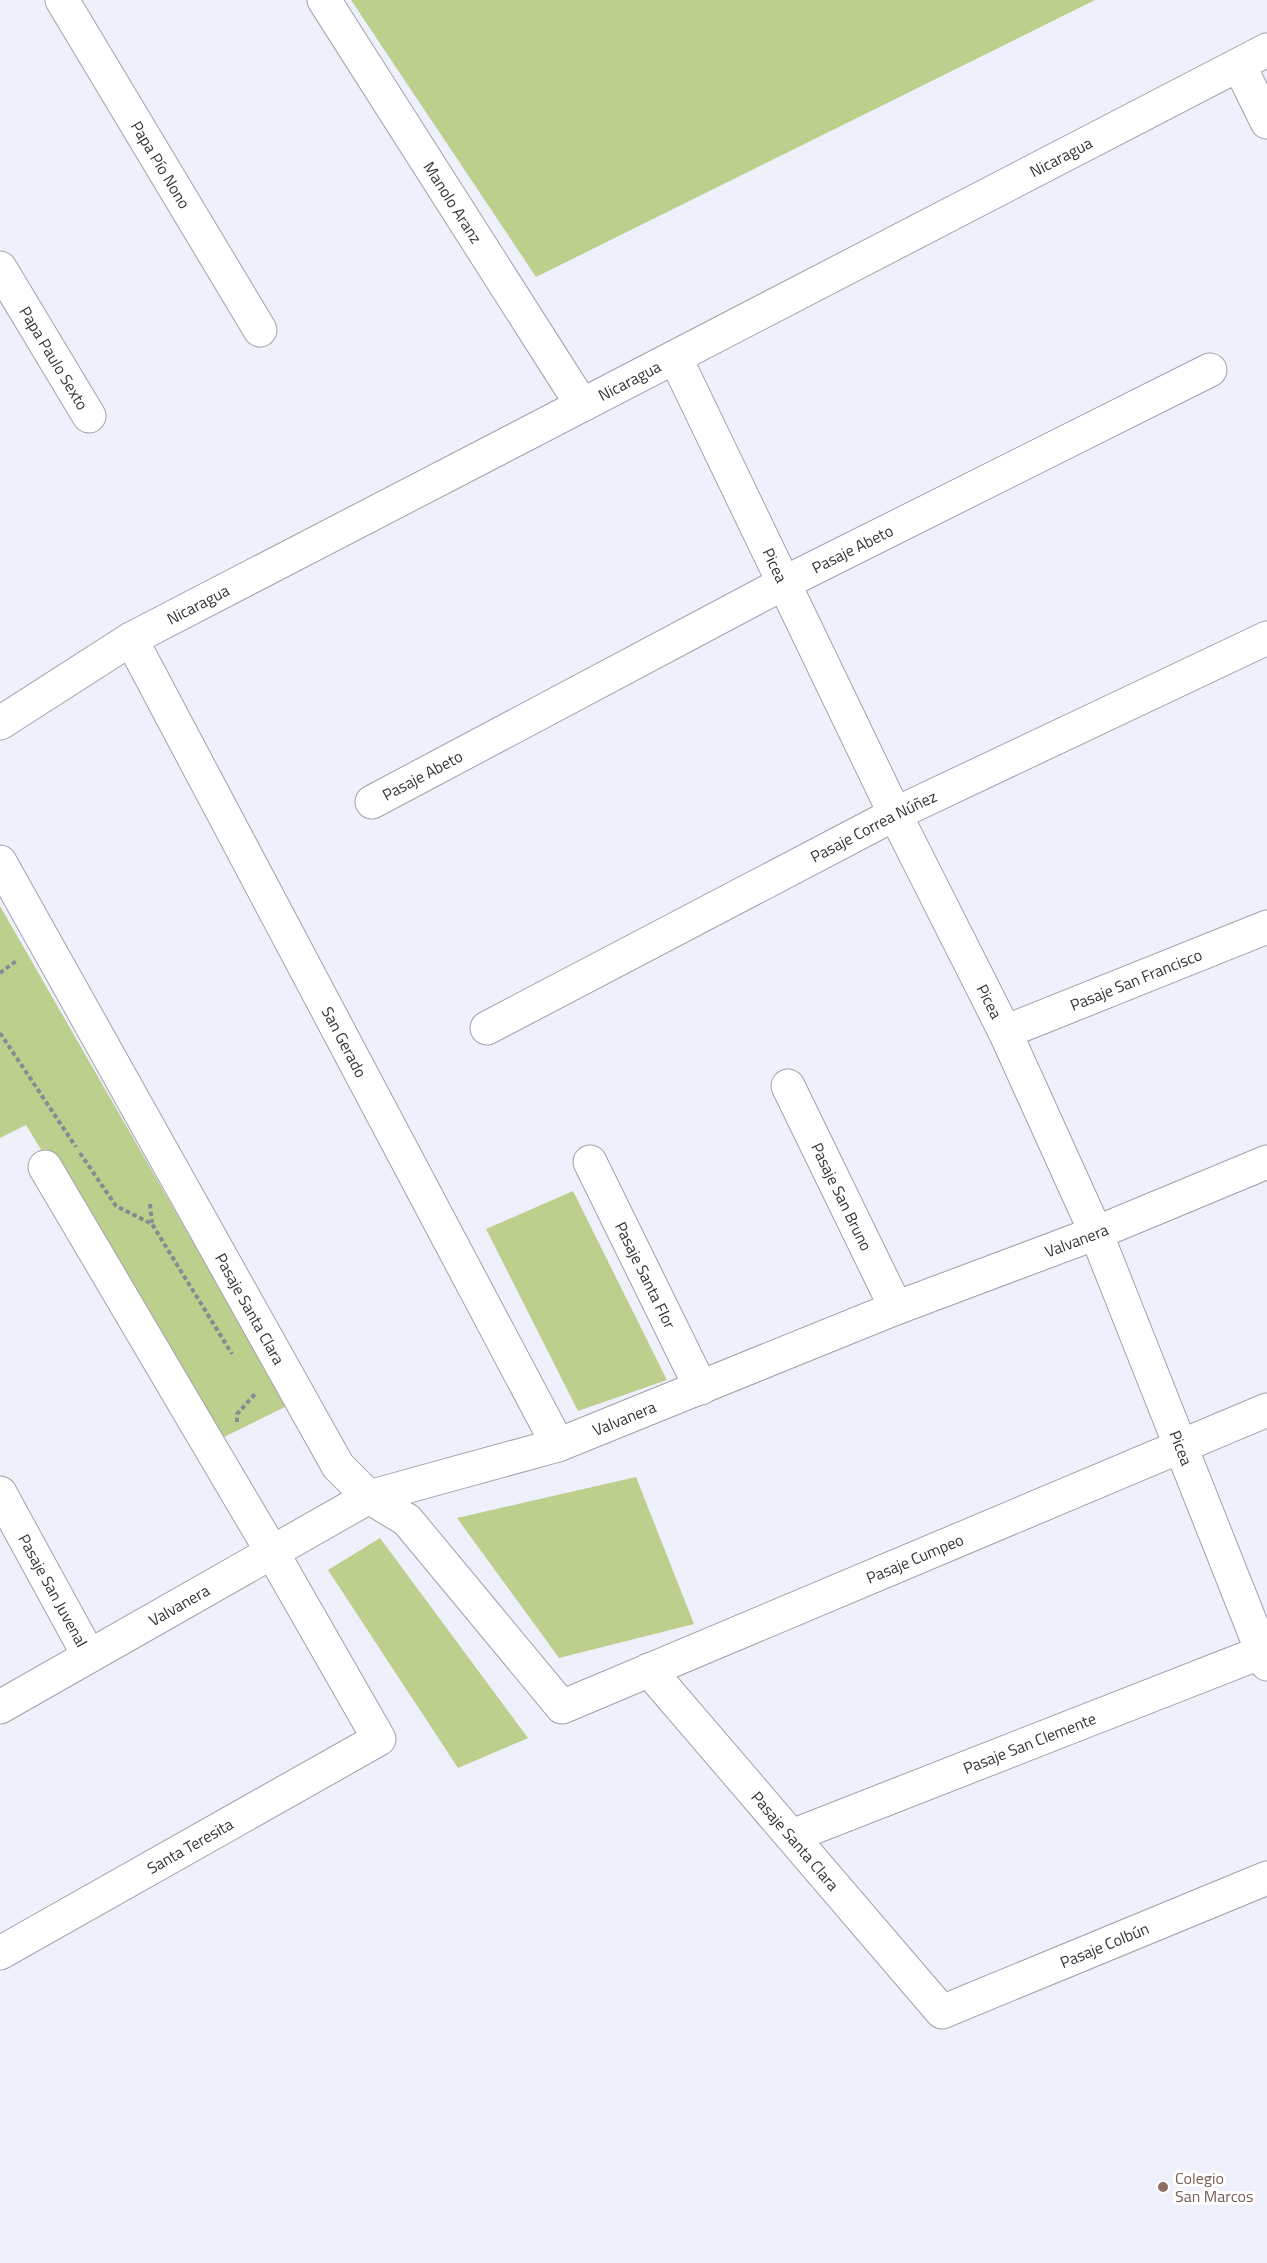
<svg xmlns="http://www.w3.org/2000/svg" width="1267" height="2263" viewBox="0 0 1267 2263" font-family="'Titillium Web',sans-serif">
<rect width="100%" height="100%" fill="#eef0fc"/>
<g fill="#bdcf8d">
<polygon points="351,0 1095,0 536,277"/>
<polygon points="0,906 287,1406 218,1440 26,1125 0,1138"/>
<polygon points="573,1191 667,1380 578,1411 486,1229"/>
<polygon points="636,1477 694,1624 559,1658 457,1518"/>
<polygon points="380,1538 528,1738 458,1768 328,1570"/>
</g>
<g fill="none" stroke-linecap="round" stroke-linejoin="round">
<defs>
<g id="minor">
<path id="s1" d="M62 0 260 330"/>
<path id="s2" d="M324 0 582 405"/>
<polyline points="1239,65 1267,122"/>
<path id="s3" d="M0 268 89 416"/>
<path id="s4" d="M675 357 895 814 1005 1032 1096 1233 1267 1664"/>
<path id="s5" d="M131 639 558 1445"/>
<path id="s6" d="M372 802 784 583 1210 370"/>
<path id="s7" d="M0 862 338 1466 369 1497 407 1520 562 1707 1267 1410"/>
<path id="s8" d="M487 1028 895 814 1267 638"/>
<path id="s9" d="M1005 1032 1267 927"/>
<path id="s10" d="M788 1086 896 1308"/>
<path id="s11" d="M590 1162 701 1388"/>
<path id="s12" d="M0 1493 89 1656"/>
<path id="s13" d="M649 1670 942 2012 1267 1878"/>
<path id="s14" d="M0 1707 369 1497 558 1445 896 1308 1096 1233 1267 1162"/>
<path id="s15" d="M792 1836 1267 1650"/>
<path id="s16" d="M0 1953 379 1739 272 1552 45 1167"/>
</g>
<g id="tertiary">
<path id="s17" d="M0 723 131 639 1267 50"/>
</g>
</defs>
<use href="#minor" stroke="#a1a2ae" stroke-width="35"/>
<use href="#tertiary" stroke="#a1a2ae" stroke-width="35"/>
<g stroke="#898b93" stroke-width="4" stroke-dasharray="4.5 3" stroke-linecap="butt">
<polyline points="0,973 16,961"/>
<polyline points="0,1033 76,1147"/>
<polyline points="80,1153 116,1206 152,1224 232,1354"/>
<polyline points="150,1204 152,1223"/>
<polyline points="237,1422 237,1414 256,1393"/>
</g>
<use href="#minor" stroke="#fff" stroke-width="33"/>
<use href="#tertiary" stroke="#fff" stroke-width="33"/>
</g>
<circle fill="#8d6e63" stroke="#fff" stroke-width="2" cx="1163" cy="2187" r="6"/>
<g text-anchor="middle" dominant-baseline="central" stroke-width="6" stroke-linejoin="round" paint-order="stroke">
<g font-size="16" fill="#333439" stroke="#fff">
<text stroke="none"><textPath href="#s17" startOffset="1203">Nicaragua</textPath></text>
<text stroke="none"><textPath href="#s1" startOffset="192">Papa Pío Nono</textPath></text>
<text stroke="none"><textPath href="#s2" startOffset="240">Manolo Aranz</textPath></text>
<text stroke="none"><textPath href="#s3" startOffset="105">Papa Paulo Sexto</textPath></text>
<text stroke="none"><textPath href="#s17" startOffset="717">Nicaragua</textPath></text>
<text stroke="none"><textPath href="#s6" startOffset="543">Pasaje Abeto</textPath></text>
<text stroke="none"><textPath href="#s4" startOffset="231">Picea</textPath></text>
<text stroke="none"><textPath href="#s17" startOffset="231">Nicaragua</textPath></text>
<text stroke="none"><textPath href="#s6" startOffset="57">Pasaje Abeto</textPath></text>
<text stroke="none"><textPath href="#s8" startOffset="436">Pasaje Correa Núñez</textPath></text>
<text stroke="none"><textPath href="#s9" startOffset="141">Pasaje San Francisco</textPath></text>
<text stroke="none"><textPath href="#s4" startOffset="717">Picea</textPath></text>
<text stroke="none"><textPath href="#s5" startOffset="456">San Gerado</textPath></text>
<text stroke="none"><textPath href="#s10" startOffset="123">Pasaje San Bruno</textPath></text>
<text stroke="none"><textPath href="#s14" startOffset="1178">Valvanera</textPath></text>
<text stroke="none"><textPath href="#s11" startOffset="126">Pasaje Santa Flor</textPath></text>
<text stroke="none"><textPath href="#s7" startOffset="512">Pasaje Santa Clara</textPath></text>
<text stroke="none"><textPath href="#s14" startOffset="692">Valvanera</textPath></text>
<text stroke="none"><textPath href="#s4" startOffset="1203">Picea</textPath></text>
<text stroke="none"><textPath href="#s7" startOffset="1406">Pasaje Cumpeo</textPath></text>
<text stroke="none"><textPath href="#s12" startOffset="111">Pasaje San Juvenal</textPath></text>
<text stroke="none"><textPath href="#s14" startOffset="206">Valvanera</textPath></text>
<text stroke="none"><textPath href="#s15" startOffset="255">Pasaje San Clemente</textPath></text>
<text stroke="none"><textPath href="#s13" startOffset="225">Pasaje Santa Clara</textPath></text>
<text stroke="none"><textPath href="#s16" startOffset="218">Santa Teresita</textPath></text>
<text stroke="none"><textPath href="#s13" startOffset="626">Pasaje Colbún</textPath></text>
</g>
<g font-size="16" fill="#785e54" stroke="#fff" text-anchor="start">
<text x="1175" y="2178">Colegio<tspan x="1175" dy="18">San Marcos</tspan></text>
</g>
</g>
</svg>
